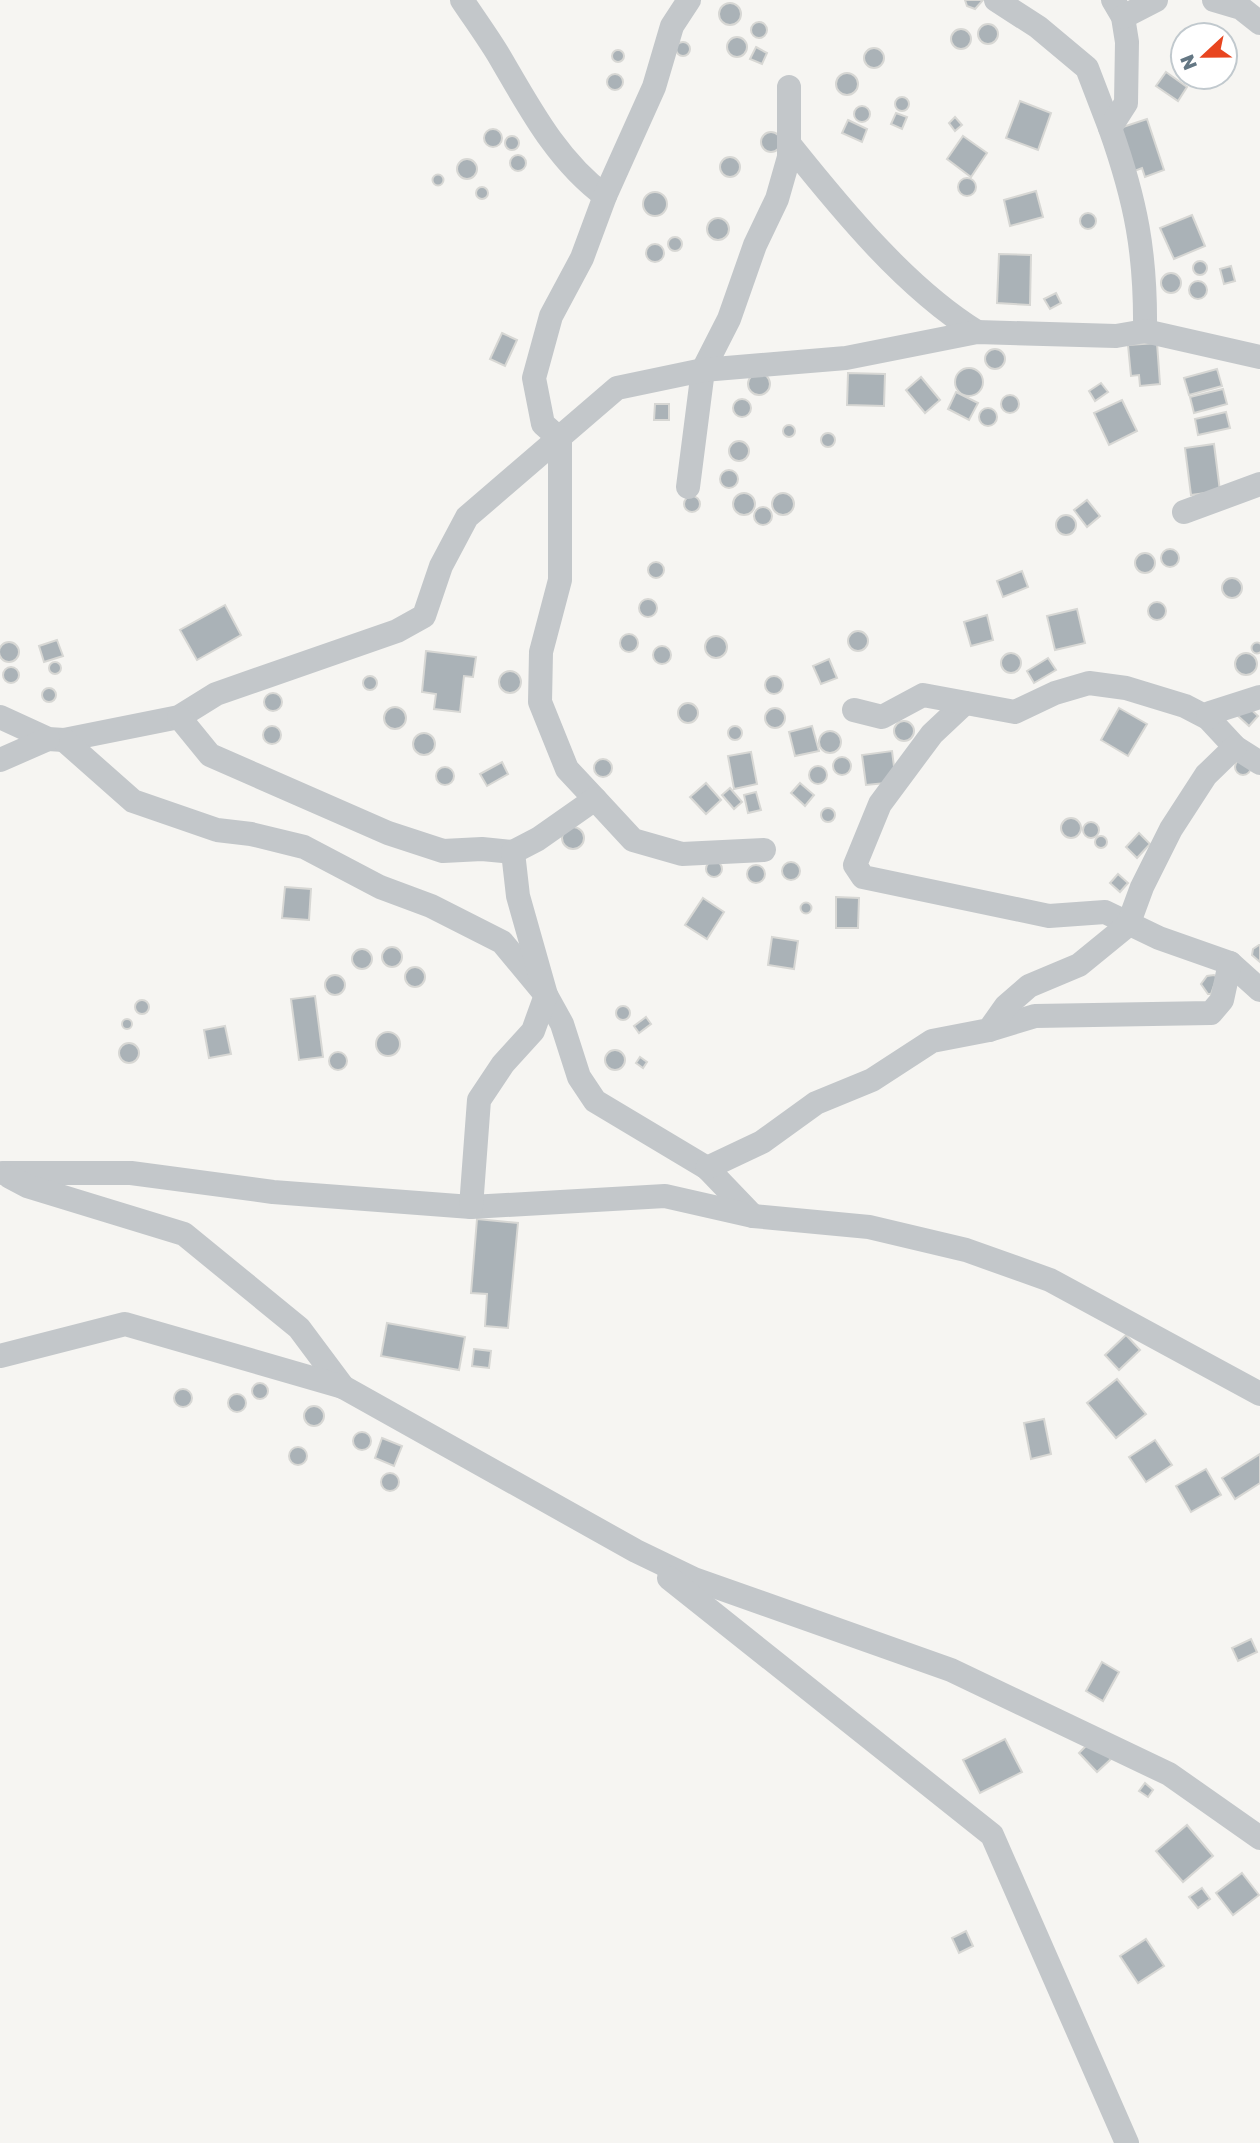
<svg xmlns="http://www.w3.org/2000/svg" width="1260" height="2143" viewBox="0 0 1260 2143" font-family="'Golos Text',sans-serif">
<rect width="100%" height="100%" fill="#f6f5f2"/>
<g fill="#aab2b7" stroke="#d7d7d4" stroke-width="2">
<polygon points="965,0 983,0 975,9 967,6"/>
<circle cx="730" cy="14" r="11"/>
<circle cx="759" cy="30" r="8"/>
<circle cx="988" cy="34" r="10"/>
<circle cx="961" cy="39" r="10"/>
<circle cx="737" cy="47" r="10"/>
<circle cx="683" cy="49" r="7"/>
<polygon points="756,47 767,53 762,64 750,59"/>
<circle cx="874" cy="58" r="10"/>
<circle cx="618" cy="56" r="6"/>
<polygon points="1166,72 1187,87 1178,101 1156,86"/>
<circle cx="847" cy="84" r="11"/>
<circle cx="615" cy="82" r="8"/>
<circle cx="902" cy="104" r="7"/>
<polygon points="1020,101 1051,113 1038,150 1006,138"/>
<circle cx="862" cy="114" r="8"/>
<polygon points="896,113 907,117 902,129 891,124"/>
<polygon points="955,117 962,125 955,131 949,123"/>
<polygon points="1147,119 1164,170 1145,177 1142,168 1132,172 1117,129"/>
<polygon points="848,120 867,129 862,142 842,133"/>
<circle cx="493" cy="138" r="9"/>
<circle cx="771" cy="142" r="10"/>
<polygon points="963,136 987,153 971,177 947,159"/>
<circle cx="512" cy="143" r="7"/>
<circle cx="518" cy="163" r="8"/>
<circle cx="730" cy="167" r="10"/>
<circle cx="467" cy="169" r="10"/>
<circle cx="438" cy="180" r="5.5"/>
<circle cx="967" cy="187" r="9"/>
<circle cx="482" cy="193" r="6"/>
<polygon points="1036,191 1043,217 1010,226 1004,200"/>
<circle cx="655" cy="204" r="12"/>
<circle cx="1088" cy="221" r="8"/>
<polygon points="1192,215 1205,246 1174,259 1160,228"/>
<circle cx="718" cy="229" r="11"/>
<circle cx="675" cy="244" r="7"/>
<circle cx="655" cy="253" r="9"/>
<polygon points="999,254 1031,255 1030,305 997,303"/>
<circle cx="1200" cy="268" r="7"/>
<polygon points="1231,266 1235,281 1224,284 1220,269"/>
<circle cx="1171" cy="283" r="10"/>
<circle cx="1198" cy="290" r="9"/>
<polygon points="1056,293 1061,303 1050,309 1044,299"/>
<polygon points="502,333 517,340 505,366 490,359"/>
<polygon points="1157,343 1160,384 1140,386 1139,375 1131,376 1128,345"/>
<circle cx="995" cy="359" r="10"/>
<circle cx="969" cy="382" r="14"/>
<polygon points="1217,369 1222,386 1189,395 1184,378"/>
<polygon points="848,373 885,374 884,406 847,405"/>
<circle cx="759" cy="384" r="11"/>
<polygon points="921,377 940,400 925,413 906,390"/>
<polygon points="1101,383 1108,392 1095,401 1089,391"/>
<polygon points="1223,389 1227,404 1194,413 1190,397"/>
<polygon points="956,392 978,403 969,420 948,409"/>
<circle cx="1010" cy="404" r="9"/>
<circle cx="742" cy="408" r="9"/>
<polygon points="1122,400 1137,431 1109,445 1094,413"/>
<polygon points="655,404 669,404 669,420 654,420"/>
<circle cx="988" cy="417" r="9"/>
<polygon points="1226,412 1230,428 1198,435 1195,419"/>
<circle cx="789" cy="431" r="6"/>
<circle cx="828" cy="440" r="7"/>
<circle cx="739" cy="451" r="10"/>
<polygon points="1214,444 1220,491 1191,495 1185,448"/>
<circle cx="729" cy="479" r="9"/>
<circle cx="783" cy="504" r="11"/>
<circle cx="744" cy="504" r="11"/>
<circle cx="692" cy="504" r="8"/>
<polygon points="1087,500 1100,516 1087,527 1074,510"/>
<circle cx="763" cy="516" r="9"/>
<circle cx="1066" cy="525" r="10"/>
<circle cx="1170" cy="558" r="9"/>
<circle cx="1145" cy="563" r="10"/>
<circle cx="656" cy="570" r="8"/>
<polygon points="1022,571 1028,587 1003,597 997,581"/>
<circle cx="1232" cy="588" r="10"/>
<circle cx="648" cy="608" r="9"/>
<circle cx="1157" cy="611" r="9"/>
<polygon points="225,605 241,635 197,660 180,630"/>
<polygon points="1077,609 1085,643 1055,650 1047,616"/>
<polygon points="987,615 993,640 971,646 964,622"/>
<circle cx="858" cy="641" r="10"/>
<circle cx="629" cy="643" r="9"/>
<circle cx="716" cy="647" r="11"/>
<polygon points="57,640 63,656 44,662 39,646"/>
<circle cx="9" cy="652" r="10"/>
<circle cx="1257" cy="648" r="5.5"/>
<circle cx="662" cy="655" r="9"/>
<polygon points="426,651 476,657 473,677 464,676 460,712 434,709 436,694 422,692"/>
<circle cx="1011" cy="663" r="10"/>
<circle cx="1246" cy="664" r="11"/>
<polygon points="1048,658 1056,670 1034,683 1027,671"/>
<polygon points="829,659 837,678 821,684 813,666"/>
<circle cx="55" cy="668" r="6"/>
<circle cx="11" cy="675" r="8"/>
<circle cx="510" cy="682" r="11"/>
<circle cx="370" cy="683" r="7"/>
<circle cx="774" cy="685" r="9"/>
<circle cx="49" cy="695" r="7"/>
<circle cx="273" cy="702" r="9"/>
<circle cx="688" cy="713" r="10"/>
<polygon points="1246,705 1258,716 1249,726 1237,715"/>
<circle cx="395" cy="718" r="11"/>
<polygon points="1119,708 1147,724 1128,756 1101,740"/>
<circle cx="775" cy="718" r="10"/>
<circle cx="904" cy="731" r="10"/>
<circle cx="735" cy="733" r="7"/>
<circle cx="272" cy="735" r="9"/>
<polygon points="812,726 819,751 795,756 789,732"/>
<circle cx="830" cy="742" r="11"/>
<circle cx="424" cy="744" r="11"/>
<polygon points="892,751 896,782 866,785 862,755"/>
<polygon points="751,752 757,784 734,789 728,756"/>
<circle cx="842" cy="766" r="9"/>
<circle cx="603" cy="768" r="9"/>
<circle cx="1243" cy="767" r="8"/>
<polygon points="502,762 508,774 487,786 480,774"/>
<circle cx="818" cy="775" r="9"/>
<circle cx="445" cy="776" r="9"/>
<polygon points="706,783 721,800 706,814 690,797"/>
<polygon points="800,783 814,795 805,806 791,793"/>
<polygon points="730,788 742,802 734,809 722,795"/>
<polygon points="756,792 761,810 748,813 744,795"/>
<circle cx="828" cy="815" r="7"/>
<circle cx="1071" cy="828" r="10"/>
<circle cx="1091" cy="830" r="8"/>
<circle cx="573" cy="838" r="11"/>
<polygon points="1139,833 1150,844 1137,858 1126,847"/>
<circle cx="1101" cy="842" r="6"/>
<circle cx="714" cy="869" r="8"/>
<circle cx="791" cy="871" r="9"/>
<circle cx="756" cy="874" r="9"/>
<polygon points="1118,874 1128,883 1120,892 1110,883"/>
<polygon points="285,887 311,889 309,920 282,918"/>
<polygon points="836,897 859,898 858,928 836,928"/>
<polygon points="703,898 724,912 707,939 685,925"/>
<circle cx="806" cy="908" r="5.5"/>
<polygon points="772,937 798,941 794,969 768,965"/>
<polygon points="1259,945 1260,945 1260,962 1252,955 1253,949"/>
<circle cx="392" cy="957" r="10"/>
<circle cx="362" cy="959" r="10"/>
<circle cx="415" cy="977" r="10"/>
<polygon points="1214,975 1217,977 1211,994 1208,994 1201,984 1207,976"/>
<circle cx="335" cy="985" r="10"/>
<polygon points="315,996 323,1057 299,1060 291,999"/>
<circle cx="142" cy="1007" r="7"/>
<circle cx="623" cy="1013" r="7"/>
<polygon points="646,1017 651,1024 639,1033 634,1026"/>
<circle cx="127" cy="1024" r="5"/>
<polygon points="225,1026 231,1054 209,1058 204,1030"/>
<circle cx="388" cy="1044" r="12"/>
<circle cx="129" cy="1053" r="10"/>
<circle cx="615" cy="1060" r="10"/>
<circle cx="338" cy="1061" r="9"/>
<polygon points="640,1057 647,1062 643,1068 636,1063"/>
<polygon points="477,1219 518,1223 508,1328 485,1326 487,1294 471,1293"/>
<polygon points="387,1323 465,1337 459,1370 381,1356"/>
<polygon points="1126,1335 1140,1350 1119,1370 1105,1355"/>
<polygon points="474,1349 491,1351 489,1368 472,1366"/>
<polygon points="1117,1379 1146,1414 1116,1438 1087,1403"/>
<circle cx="260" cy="1391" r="8"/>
<circle cx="183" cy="1398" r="9"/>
<circle cx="237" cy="1403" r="9"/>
<circle cx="314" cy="1416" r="10"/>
<polygon points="1044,1419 1051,1454 1031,1459 1024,1423"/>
<circle cx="362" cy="1441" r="9"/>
<polygon points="382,1438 402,1446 394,1466 375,1458"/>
<polygon points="1155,1440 1172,1465 1146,1482 1129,1457"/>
<circle cx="298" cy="1456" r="9"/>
<polygon points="1260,1454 1260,1483 1235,1499 1222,1478"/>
<polygon points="1206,1469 1221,1495 1191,1512 1176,1486"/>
<circle cx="390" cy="1482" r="9"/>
<polygon points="1251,1639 1257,1652 1238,1661 1232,1648"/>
<polygon points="1102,1662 1119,1672 1103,1701 1086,1691"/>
<polygon points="1005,1739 1022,1772 980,1793 963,1760"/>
<polygon points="1092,1740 1111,1759 1097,1772 1079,1753"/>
<polygon points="1145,1783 1153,1790 1148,1797 1139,1791"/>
<polygon points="1187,1825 1213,1856 1183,1882 1156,1851"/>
<polygon points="1242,1873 1259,1895 1233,1915 1216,1893"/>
<polygon points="1202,1888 1210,1899 1198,1908 1189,1897"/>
<polygon points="966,1931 973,1946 959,1953 952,1938"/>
<polygon points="1146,1939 1164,1966 1138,1983 1120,1956"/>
</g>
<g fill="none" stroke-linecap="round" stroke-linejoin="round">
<g stroke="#c3c7ca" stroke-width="24">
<path d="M462 0C474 18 487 36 498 54 528 105 556 160 605 196"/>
<polyline points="996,0 1038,27 1087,68 1110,128"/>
<path d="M1113 0 1123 17 1127 42 1126 103 1110 128C1136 201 1146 253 1145 331"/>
<polyline points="1214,0 1241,8 1260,23"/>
<polyline points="1123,17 1156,0"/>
<path d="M790 145C842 210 906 288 977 332"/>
<polyline points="688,487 703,370 729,319 755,245 777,199 789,157 789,87"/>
<polyline points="1184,512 1260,484"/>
<polyline points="965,703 932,734 880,804 855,865 863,877 1049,916 1105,912 1159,938 1230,963 1260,990"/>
<polyline points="854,710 882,717 923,695 1015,712 1055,693 1089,683 1126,688 1185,706 1208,718 1235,747 1260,763"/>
<polyline points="0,717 48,739 64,740 179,717 216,694 397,631 424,616 441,566 467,517 617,388 703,370 846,358 977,332 1116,336 1145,331 1260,357"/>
<polyline points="179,717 210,755 388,833 443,851 482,849 513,852"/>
<polyline points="1208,718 1210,713 1260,697"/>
<polyline points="64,740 133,801 217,830 251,834 304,847 380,887 431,906 502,942 546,995 562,1024 579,1077 595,1101 707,1168 753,1216"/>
<polyline points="0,760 48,739"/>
<polyline points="595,799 567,769 540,702 541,652 560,580 560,439 543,424 534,378 551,316 582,258 605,196 654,87 672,26 689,0"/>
<polyline points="989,1030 1035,1016 1211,1013 1222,1000 1230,963"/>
<polyline points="707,1168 762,1142 816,1103 872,1080 932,1041 989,1030 1006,1006 1029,986 1079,965 1128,925 1142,887 1171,829 1206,775 1235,747"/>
<polyline points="2,1173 131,1173 273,1192 471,1207 665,1196 753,1216 869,1227 966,1250 1050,1280 1260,1394"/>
<polyline points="10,1177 27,1186 184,1234 299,1328 343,1387"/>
<polyline points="471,1207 479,1100 503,1064 533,1031 546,995 518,896 513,852 538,839 595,799 633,840 682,854 764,850"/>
<polyline points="0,1356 125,1324 343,1387 636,1551 694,1579 951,1670 1169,1774 1260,1838"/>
<polyline points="669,1578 992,1835 1127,2143"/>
</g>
</g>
<g transform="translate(1204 56) rotate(248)"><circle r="33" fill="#ffffff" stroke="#c1c9ce" stroke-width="2"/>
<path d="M0-5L12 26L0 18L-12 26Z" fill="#e8451f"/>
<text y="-10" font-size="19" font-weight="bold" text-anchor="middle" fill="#647784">N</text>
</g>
</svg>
